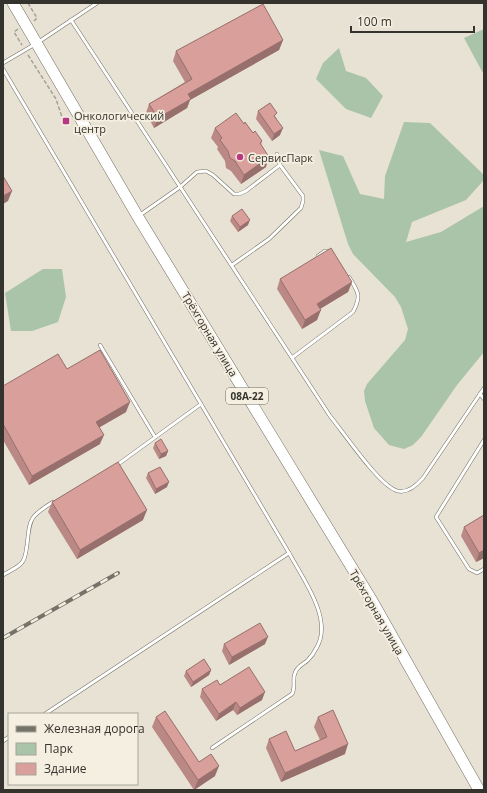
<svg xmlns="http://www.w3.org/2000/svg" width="487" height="793" viewBox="0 0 487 793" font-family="'Open Sans',sans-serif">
<rect width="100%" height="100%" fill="#e7e2d4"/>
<g fill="#a9c4a8">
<polygon points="484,29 484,75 464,38"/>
<polygon points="339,48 346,71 366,78 383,96 371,118 346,109 316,79 323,63"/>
<polygon points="404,122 430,123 484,175 484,180 466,200 412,222 406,242 441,232 484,206 484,352 457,385 421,437 413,445 404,449 389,445 374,428 365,401 364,391 367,384 405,340 408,329 401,307 395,297 353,254 348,244 319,150 343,156 360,194 384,199 385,176"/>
<polygon points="43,269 62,269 66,297 58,322 32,331 11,331 5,293"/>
</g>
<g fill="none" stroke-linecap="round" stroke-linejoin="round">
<defs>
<g id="service">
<path d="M71 20 330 416C344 433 377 482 395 490 406 495 416 486 423 478L484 388"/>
<polyline points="3,63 37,43 97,3"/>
<path d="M3 69 289 553C303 579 333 619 317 647 315 651 311 657 308 660 304 664 297 666 295 673 292 679 296 687 292 694L212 748"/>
<polyline points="140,215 180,187 197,172 206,171 213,175 234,194 239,194 246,191 280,165 277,154"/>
<polyline points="318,256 325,251 329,251"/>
<polyline points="232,265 269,239 301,208 303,201 303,196 280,165"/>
<polyline points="100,345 155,437"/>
<path d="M293 357 353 312C362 295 358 292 349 277"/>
<polyline points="480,394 484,399"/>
<polyline points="484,440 436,517 469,569 477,573 484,569"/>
<polyline points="117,465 201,404"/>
<path d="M3 575C9 571 20 567 23 561 26 556 26 550 27 545 30 518 29 517 53 502"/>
<polyline points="45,714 289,553"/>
<polyline points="3,741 9,737"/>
</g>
<polyline id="trunk" points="13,3 138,217 371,599 479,790"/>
</defs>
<use href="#service" stroke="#736f62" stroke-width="4"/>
<use href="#trunk" stroke="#736f62" stroke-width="12"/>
<g stroke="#a5a196" stroke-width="1.5" stroke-dasharray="4 2" stroke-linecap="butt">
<polyline points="28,3 37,18 34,21"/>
<polyline points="18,29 14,32 22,45"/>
<polyline points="28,55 56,99 64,123"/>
</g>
<use href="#service" stroke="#fff" stroke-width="3"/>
<use href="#trunk" stroke="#fff" stroke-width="11"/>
<defs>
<polyline id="rail" points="3,638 118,573"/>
</defs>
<use href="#rail" stroke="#757269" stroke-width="4"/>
<use href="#rail" stroke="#f4efe1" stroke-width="2.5" stroke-dasharray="8" stroke-linecap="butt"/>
</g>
<g fill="#ba8985">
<polygon points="283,40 279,50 190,100 187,108 154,128 146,113 149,104 185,82 173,61 176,51"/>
<polygon points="258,111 276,117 280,135 272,141 256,119"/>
<polygon points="244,124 253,133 262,141 261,145 266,167 241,184 231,171 226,168 225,161 217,149 218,147 211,138 215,128"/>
<polygon points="232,216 248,225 238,232 230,221"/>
<polygon points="280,279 352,282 348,292 320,309 317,320 302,329 277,289"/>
<polygon points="67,369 126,412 100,427 100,444 29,485 3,440 3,386"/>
<polygon points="155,443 168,451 166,456 159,459 153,448"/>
<polygon points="148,473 167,487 155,494 146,478"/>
<polygon points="52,502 143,520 77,559 48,512"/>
<polygon points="484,515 484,558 476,562 461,536 464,527"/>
<polygon points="224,644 265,644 229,665 222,651"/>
<polygon points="211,670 209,675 191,687 184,676 186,671"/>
<polygon points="220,685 262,700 237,715 233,710 216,721 200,697 202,689"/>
<polygon points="156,717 199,762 215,776 194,790 152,727"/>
<polygon points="318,717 345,754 281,782 266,748 269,739 295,751 320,740 314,727"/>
</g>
<g fill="#976f6c">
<polygon points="283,40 279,50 190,100 187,108 154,128 158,118 188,94"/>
<polygon points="283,128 280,135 272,141 274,134"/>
<polygon points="269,157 266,167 241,184 244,175"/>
<polygon points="12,191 8,201 3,204 3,196"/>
<polygon points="250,220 248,225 238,232 240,227"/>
<polygon points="352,282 348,292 313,313 317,304"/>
<polygon points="321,310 317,320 302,329 305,320"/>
<polygon points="130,402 126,412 93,431 96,422"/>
<polygon points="104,435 100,444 29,485 32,476"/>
<polygon points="168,451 166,456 159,459 161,454"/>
<polygon points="169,482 167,487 155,494 156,489"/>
<polygon points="147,510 143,520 77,559 80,550"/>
<polygon points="484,550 484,558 476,562 479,553"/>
<polygon points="268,637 265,644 229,665 232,657"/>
<polygon points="211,670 209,675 191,687 193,682"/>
<polygon points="265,692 262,700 237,715 240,708"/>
<polygon points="236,702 233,710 216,721 219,714"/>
<polygon points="348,744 345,754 281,782 285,773"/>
<polygon points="219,766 215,776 194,790 198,780"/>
</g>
<g fill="#d89f9b" stroke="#976f6c">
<polygon points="263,4 283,40 188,94 191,99 158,118 149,104 192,79 176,51"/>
<polygon points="270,103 277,113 274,116 283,128 274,134 258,111"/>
<polygon points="236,113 244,124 245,122 253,133 255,131 262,141 260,143 269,157 244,175 235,161 230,158 228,151 220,140 222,138 215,128"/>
<polygon points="3,176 12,191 3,196"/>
<polygon points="242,209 250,220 240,227 232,216"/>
<polygon points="331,248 352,282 317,304 321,310 305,320 280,279"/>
<polygon points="100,350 130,402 96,422 104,435 32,476 3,424 3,386 58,354 67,369"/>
<polygon points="161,439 168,451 161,454 155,443"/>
<polygon points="118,462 147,510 80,550 52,502"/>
<polygon points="160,467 169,482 156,489 148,473"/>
<polygon points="484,515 484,550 479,553 464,527"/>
<polygon points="260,623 268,637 232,657 224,644"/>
<polygon points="204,659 211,670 193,682 186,671"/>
<polygon points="249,667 265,692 240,708 236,702 219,714 202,689 217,680 220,685"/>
<polygon points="333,710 348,744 285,773 269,739 286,731 295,751 327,737 318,717"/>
<polygon points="165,711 199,762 211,754 219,766 198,780 156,717"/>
</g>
<g fill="#b93781" stroke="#f4efe1" stroke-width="1.5">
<rect x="62" y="117" width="8" height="8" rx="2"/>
<circle cx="240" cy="157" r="4"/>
</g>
<g text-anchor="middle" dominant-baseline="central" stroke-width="3.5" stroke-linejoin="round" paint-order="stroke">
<rect fill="#f4efe1" stroke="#6e6b63" stroke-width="1" x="226" y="388" width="42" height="16" rx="3"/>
<g font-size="10" font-weight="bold" fill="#35332d">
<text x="247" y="396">08А-22</text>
</g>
<g font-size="11" fill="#35332d" stroke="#f4efe1" text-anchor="start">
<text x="74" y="115">Онкологический<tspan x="74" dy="13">центр</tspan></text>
<text x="248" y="157">СервисПарк</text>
</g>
<g font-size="11" fill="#35332d" stroke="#f4efe1">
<text transform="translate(210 334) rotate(59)">Трёхгорная улица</text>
<text transform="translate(377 612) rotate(60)">Трёхгорная улица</text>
</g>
</g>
<rect width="487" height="793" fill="none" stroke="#35332d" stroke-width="8"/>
<rect x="8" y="713" width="130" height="72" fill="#f4efe1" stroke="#a8a499"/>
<rect x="16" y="726" width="20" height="6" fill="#757269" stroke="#a8a499"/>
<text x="44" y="733" font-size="12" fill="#35332d">Железная дорога</text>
<rect x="16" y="743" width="20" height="12" fill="#a9c4a8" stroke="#a8a499"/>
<text x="44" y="753" font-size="12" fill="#35332d">Парк</text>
<rect x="16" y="763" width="20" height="12" fill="#d89f9b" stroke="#a8a499"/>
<text x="44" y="773" font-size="12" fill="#35332d">Здание</text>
<path d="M351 26v6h123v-6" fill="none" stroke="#35332d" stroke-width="2"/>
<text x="357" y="26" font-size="12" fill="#35332d" stroke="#f4efe1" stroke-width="3" paint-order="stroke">100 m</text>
</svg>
